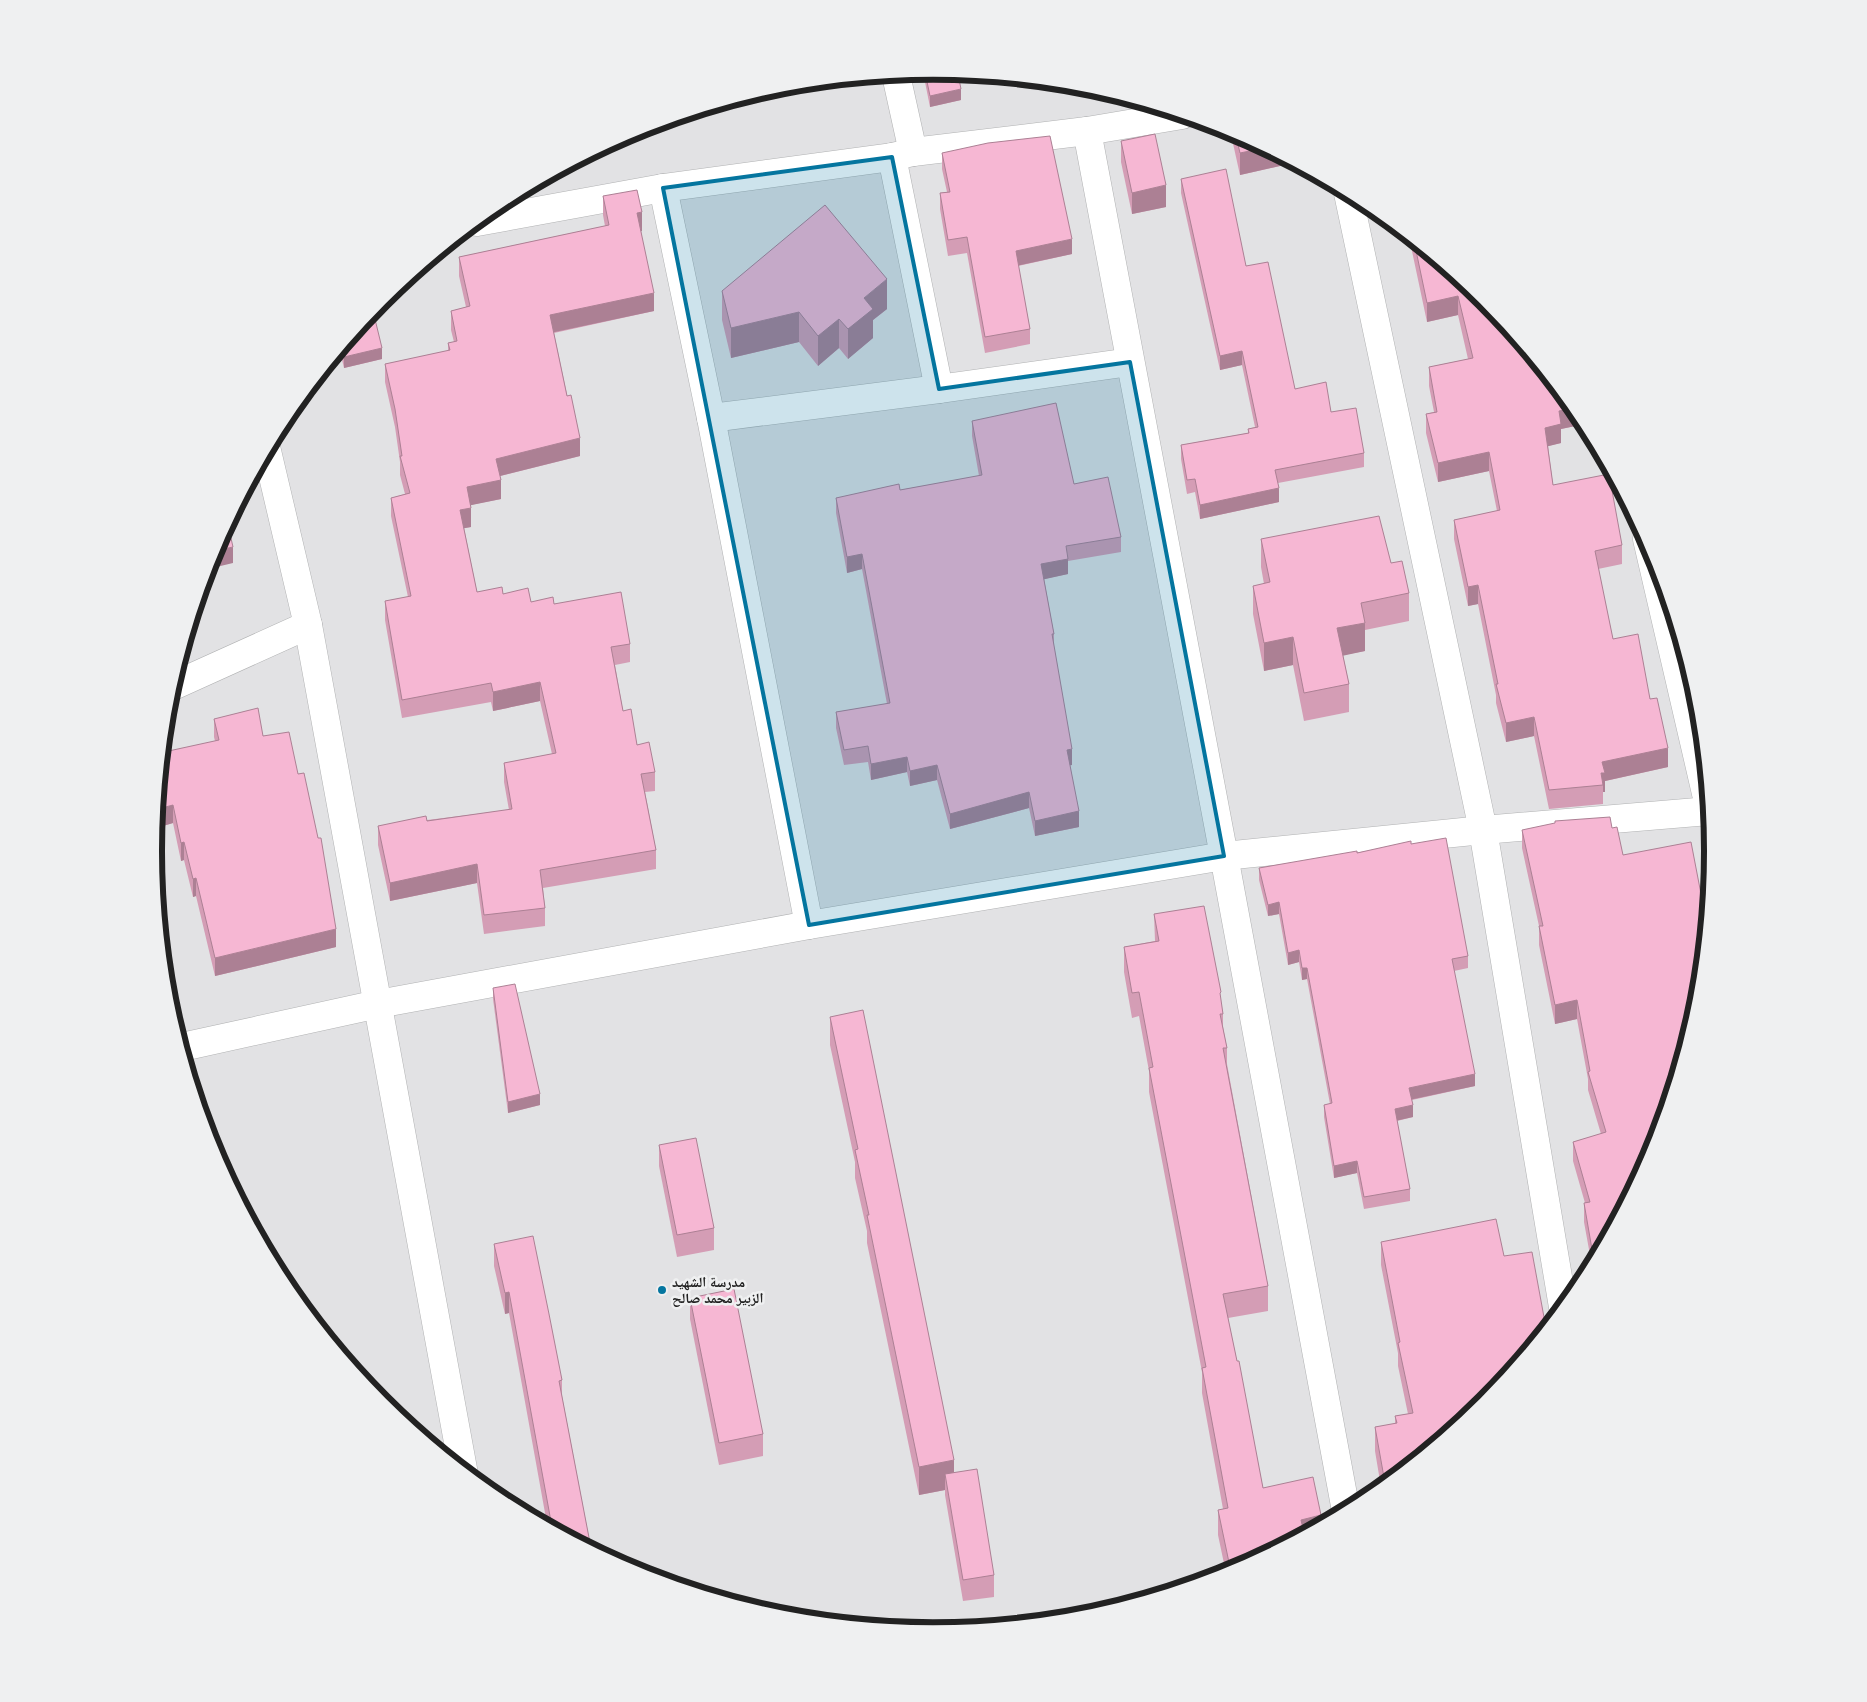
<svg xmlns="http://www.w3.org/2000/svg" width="1867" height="1702" viewBox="0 0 1867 1702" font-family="Mulish,'Noto Naskh Arabic',sans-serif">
<rect width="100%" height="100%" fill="#e2e2e4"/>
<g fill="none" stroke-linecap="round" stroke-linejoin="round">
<defs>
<g id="street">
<polyline points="896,75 913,152"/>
<polyline points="1087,131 1224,856 1346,1511"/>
<polyline points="892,157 939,389"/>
<polyline points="663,188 711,418 809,925"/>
<polyline points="1348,193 1483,830 1563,1307"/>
<polyline points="477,222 663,188 892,157 913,152 1087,131 1182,115"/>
<polyline points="711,418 939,389 1130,362"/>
<polyline points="267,451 308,625 463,1469"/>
<polyline points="1647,539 1708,802"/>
<polyline points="173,686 308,625"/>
<polyline points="182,1047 378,1004 809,925 1224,856 1483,830 1709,811"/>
</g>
</defs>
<use href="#street" stroke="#b1b2b3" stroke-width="29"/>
<use href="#street" stroke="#fff" stroke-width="28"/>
</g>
<g fill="#d49db5">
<polygon points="934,71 961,100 930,107 923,72"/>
<polygon points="1027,80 1067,84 1050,87 1050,84 1028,88"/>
<polygon points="1230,130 1232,131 1293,163 1240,175"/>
<polygon points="1121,141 1166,207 1132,214 1121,162"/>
<polygon points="942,153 1072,254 1018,266 1030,329 1030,344 985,353 967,253 948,256 940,209 940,193 947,192 942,169"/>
<polygon points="1181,179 1246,266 1295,389 1331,412 1364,453 1364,467 1278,483 1279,502 1200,519 1195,492 1187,494 1181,459 1181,445 1248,433 1248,429 1255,427 1242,365 1220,370 1181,193"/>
<polygon points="603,196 642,231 641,231 654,311 554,333 580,456 500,476 501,499 470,505 471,527 464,528 477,592 503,594 531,602 554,604 630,644 630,662 615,665 623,711 637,745 655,772 655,791 645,792 656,850 656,869 543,888 545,908 545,926 484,934 477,883 390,901 378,845 378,826 509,810 504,782 504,763 552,754 540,701 493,711 491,702 402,718 385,620 385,601 408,597 391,516 391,498 405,494 400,475 400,462 395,427 385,382 385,364 448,351 448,343 454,342 451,330 451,311 466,307 459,276 459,257 605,226 603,215"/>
<polygon points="1409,237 1485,300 1582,418 1585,424 1561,429 1561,443 1548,446 1553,485 1622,545 1622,564 1598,569 1613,639 1650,699 1668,767 1605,781 1605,792 1603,792 1603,804 1549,809 1534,736 1506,742 1496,703 1496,695 1478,604 1468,606 1454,539 1454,520 1497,511 1489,471 1438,482 1426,433 1426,414 1434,412 1429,386 1429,367 1468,359 1458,315 1427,322"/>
<polygon points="722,291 887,309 873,320 873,338 848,359 839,348 818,366 799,342 731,358 722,320"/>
<polygon points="373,311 382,359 344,368 340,351"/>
<polygon points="972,421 1074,484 1121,537 1121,552 1068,561 1068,574 1044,579 1054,634 1054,649 1072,765 1070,765 1079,827 1035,836 1029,808 950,829 937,780 910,786 907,772 871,780 868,762 844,765 836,728 836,712 887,704 862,569 847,573 836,513 836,498 900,490 979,476 972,436"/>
<polygon points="1261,539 1391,563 1409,593 1409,621 1365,630 1365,651 1343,655 1349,684 1349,712 1304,721 1293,665 1264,671 1253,614 1253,586 1264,584 1261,567"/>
<polygon points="214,719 263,736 336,947 215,976 196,896 193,897 184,860 181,861 173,823 156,828 215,741 214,737"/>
<polygon points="1522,830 1654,1150 1592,1266 1584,1222 1584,1203 1585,1203 1573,1161 1573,1142 1601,1134 1588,1090 1588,1079 1577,1019 1555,1024 1539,945 1539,926 1522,848"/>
<polygon points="1411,844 1468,956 1468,968 1454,971 1475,1086 1412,1100 1413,1117 1397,1121 1410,1189 1410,1201 1364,1209 1357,1173 1334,1178 1324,1117 1324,1105 1330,1104 1307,979 1302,980 1299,962 1288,965 1279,914 1268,916 1259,880 1259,868"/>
<polygon points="1154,914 1221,1005 1223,1014 1223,1027 1227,1048 1227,1064 1268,1286 1268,1311 1228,1318 1263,1488 1321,1524 1232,1572 1226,1573 1218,1535 1218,1510 1223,1509 1202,1393 1202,1372 1149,1092 1149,1071 1139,1016 1132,1018 1124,972 1124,947 1155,941"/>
<polygon points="493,988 540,1105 508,1113 493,999"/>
<polygon points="830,1017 954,1472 994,1575 994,1597 963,1601 945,1495 945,1490 919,1495 867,1243 867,1231 855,1178 855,1162 830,1045"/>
<polygon points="659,1145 714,1228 714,1250 677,1257 659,1166"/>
<polygon points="1381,1242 1485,1403 1381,1487 1375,1451 1375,1427 1395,1424 1395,1416 1408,1414 1398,1366 1398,1353 1381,1265"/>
<polygon points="494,1244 562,1380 562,1396 591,1548 547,1524 509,1313 505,1314 494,1266"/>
<polygon points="690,1298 763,1434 763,1456 719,1465 690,1319"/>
</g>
<g fill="#ac8094">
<polygon points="961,89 961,100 930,107 930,96"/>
<polygon points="1264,148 1293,163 1240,175 1240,153"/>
<polygon points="1166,185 1166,207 1132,214 1132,193"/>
<polygon points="642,212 642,231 637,232 637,213"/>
<polygon points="1072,239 1072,254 1016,266 1016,251"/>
<polygon points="887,279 887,309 873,320 873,338 848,359 848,329 864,298"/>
<polygon points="654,293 654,311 550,333 550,315"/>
<polygon points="1458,296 1458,315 1427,322 1427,303"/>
<polygon points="799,312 799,342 731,358 731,328"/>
<polygon points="839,319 839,348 818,366 818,336"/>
<polygon points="382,348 382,359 344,368 344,357"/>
<polygon points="1242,351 1242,365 1220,370 1220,356"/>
<polygon points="1573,408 1582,418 1585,424 1561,429 1561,443 1545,447 1545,428 1559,411"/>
<polygon points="580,438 580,456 496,477 496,459"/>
<polygon points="1489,452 1489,471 1438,482 1438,463"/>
<polygon points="501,480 501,499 467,506 467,487"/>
<polygon points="1279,488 1279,502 1200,519 1200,505"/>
<polygon points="471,508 471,527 460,529 460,510"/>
<polygon points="233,547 233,563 208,569 214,551"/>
<polygon points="862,554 862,569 847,573 847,557"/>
<polygon points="1068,559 1068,574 1041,580 1041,564"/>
<polygon points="1478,585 1478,604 1468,606 1468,587"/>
<polygon points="1365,623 1365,651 1337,657 1337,628"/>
<polygon points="1293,637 1293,665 1264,671 1264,643"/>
<polygon points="540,682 540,701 493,711 493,692"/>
<polygon points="1534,717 1534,736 1506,742 1506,723"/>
<polygon points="1668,748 1668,767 1605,781 1605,792 1603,792 1603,785 1601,773 1602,762"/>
<polygon points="1072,749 1072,765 1067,766 1067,750"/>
<polygon points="907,757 907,772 871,780 871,764"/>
<polygon points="937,765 937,780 910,786 910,771"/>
<polygon points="1029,792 1029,808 950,829 950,814"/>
<polygon points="173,805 173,823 156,828 158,809"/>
<polygon points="1079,811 1079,827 1035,836 1035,821"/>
<polygon points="184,842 184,860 181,861 181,843"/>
<polygon points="477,864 477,883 390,901 390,883"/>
<polygon points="196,878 196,896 193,897 193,879"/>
<polygon points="1279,902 1279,914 1268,916 1268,905"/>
<polygon points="336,929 336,947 215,976 215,958"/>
<polygon points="1299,950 1299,962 1288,965 1288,953"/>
<polygon points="1302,968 1307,968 1307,979 1302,980"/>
<polygon points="1577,1000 1577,1019 1555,1024 1555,1005"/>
<polygon points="1475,1074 1475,1086 1409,1100 1409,1088"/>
<polygon points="1674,1082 1671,1094 1671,1083"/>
<polygon points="540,1094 540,1105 508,1113 508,1102"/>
<polygon points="1413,1105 1413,1117 1395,1121 1395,1109"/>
<polygon points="1357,1161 1357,1173 1334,1178 1334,1166"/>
<polygon points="509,1292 509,1313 505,1314 505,1293"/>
<polygon points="954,1460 954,1488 945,1474 945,1490 919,1495 919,1467"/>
<polygon points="1321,1515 1321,1524 1301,1535 1301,1520"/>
</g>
<g fill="#f6b7d3" stroke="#ac8094">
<polygon points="934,71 958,74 961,89 930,96 925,72"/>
<polygon points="1235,132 1264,148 1240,153"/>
<polygon points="1155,134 1166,185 1132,193 1121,141"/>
<polygon points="1050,136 1072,239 1016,251 1030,329 985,337 967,237 948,240 940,193 950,192 942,153 988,143"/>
<polygon points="1226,169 1246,266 1268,262 1295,389 1326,382 1331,412 1356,408 1364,453 1275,470 1279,488 1200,505 1195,479 1187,480 1181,445 1249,433 1248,429 1258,427 1242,351 1220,356 1181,179"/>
<polygon points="637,190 642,212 637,213 654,293 550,315 567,396 571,395 580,438 496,459 501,480 467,487 471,508 460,510 477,592 502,587 503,594 528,588 531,602 553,597 554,604 621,592 630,644 611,647 623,711 631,709 637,745 649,742 655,772 641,774 656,850 540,870 545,908 484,915 477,864 390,883 378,826 426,816 427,821 512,809 504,763 556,753 540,682 493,692 491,683 402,700 385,601 411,596 391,498 410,493 400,456 402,456 395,409 385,364 450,350 448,343 457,341 451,311 470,306 459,257 609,225 603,196"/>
<polygon points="825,205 887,279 864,298 873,309 848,329 839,319 818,336 799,312 731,328 722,291"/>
<polygon points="1414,241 1485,300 1573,408 1559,411 1561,424 1545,428 1553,485 1609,474 1622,545 1595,551 1613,639 1638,634 1650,699 1657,698 1668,748 1602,762 1605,773 1601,773 1603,785 1549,790 1534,717 1506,723 1496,684 1498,684 1478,585 1468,587 1454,520 1500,510 1489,452 1438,463 1426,414 1437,412 1429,367 1473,358 1458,296 1427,303"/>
<polygon points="373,311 382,348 344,357 342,349"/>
<polygon points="1056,403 1074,484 1108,477 1121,537 1066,546 1068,559 1041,564 1054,634 1052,634 1072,749 1067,750 1079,811 1035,821 1029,792 950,814 937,765 910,771 907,757 871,764 868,746 844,750 836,712 890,703 862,554 847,557 836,498 899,484 900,490 982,475 972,421"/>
<polygon points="1379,516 1391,563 1402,561 1409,593 1361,603 1365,623 1337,628 1349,684 1304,693 1293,637 1264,643 1253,586 1270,582 1261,539"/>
<polygon points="228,525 233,547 214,551"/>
<polygon points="258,708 263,736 289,732 298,774 304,773 318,838 321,838 336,929 215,958 196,878 193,879 184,842 181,843 173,805 158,809 164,752 219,740 214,719"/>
<polygon points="1610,817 1612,828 1617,827 1623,855 1691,842 1706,920 1698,1003 1674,1082 1671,1083 1672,1090 1654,1150 1594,1261 1584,1203 1590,1202 1573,1142 1606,1132 1588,1072 1590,1071 1577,1000 1555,1005 1539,926 1543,926 1522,830 1555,823 1555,821"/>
<polygon points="1446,838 1468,956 1452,959 1475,1074 1409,1088 1413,1105 1395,1109 1410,1189 1364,1197 1357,1161 1334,1166 1324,1105 1332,1103 1307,968 1302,968 1299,950 1288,953 1279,902 1268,905 1259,868 1357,851 1357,853 1411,841 1411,844"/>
<polygon points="1204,906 1221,992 1220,993 1223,1014 1220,1014 1227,1048 1223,1048 1268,1286 1223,1294 1237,1361 1239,1361 1263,1488 1313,1477 1321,1515 1301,1520 1304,1533 1231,1572 1218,1510 1228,1508 1202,1368 1206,1367 1149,1068 1153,1067 1139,992 1132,993 1124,947 1159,941 1154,914"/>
<polygon points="515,984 540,1094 508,1102 493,988"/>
<polygon points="863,1010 954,1460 919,1467 867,1215 869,1215 855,1150 858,1149 830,1017"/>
<polygon points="696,1138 714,1228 677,1235 659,1145"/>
<polygon points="1496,1219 1504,1256 1532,1252 1546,1328 1485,1403 1387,1483 1385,1483 1375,1427 1397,1423 1395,1416 1413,1413 1398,1343 1400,1342 1381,1242"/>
<polygon points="533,1236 549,1314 562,1380 559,1381 591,1548 552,1527 509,1292 505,1293 494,1244"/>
<polygon points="734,1289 763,1434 719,1443 690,1298"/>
<polygon points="977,1469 994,1575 963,1580 945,1474"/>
</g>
<path fill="#04759f" fill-opacity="0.2" stroke="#04759f" stroke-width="4" stroke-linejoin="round" d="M892 157 939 389 1130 362 1224 856 809 925 663 188Z"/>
<circle fill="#04759f" stroke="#eff0f1" stroke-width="2" cx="662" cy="1290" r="5"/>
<g text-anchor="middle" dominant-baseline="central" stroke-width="5" stroke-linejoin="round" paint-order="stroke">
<g font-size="14" font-weight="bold" fill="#222" stroke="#eff0f1" text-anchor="start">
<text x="672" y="1282">مدرسة الشهيد<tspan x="672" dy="16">الزبير محمد صالح</tspan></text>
</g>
</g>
<path d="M0 0H1867V1702H0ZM162 851a771 771 0 1 1 1542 0a771 771 0 1 1-1542 0Z" fill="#eff0f1" fill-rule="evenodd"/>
<path fill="none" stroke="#222" stroke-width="6" d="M162 851a771 771 0 1 1 1542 0a771 771 0 1 1-1542 0Z"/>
</svg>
